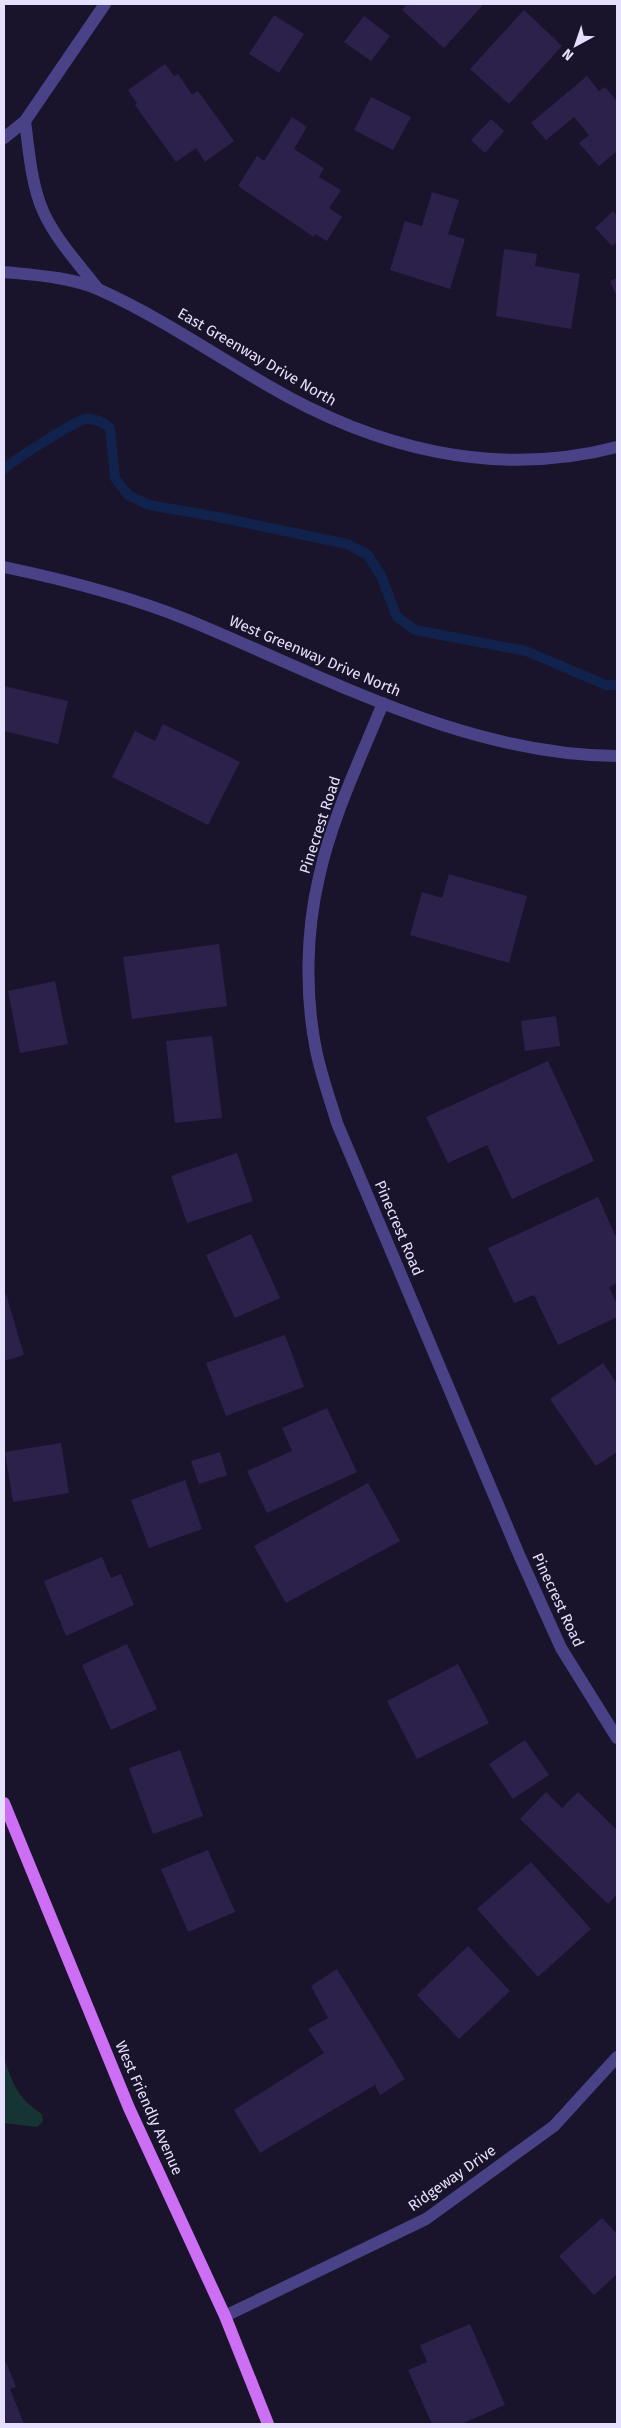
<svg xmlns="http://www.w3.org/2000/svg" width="621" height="2428" viewBox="0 0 621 2428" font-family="'Fira Sans',sans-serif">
<rect width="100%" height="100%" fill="#19142b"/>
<path fill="#173435" d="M4 2058C13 2084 17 2098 42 2114L43 2121 37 2127 4 2123Z"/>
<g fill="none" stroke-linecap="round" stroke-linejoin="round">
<path stroke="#11234c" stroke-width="10" d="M4 469C14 460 75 421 85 419 96 418 103 422 110 428L115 478 128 495 149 505 218 517 347 544 368 555 381 576 397 617 415 630 526 651 606 685H617"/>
</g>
<g fill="#2c214b">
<polygon points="407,4 480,4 482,6 444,48 402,10"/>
<polygon points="524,10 562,46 509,104 470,69"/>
<polygon points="274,15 304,34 279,73 249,54"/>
<polygon points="364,16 390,36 371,61 344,42"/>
<polygon points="165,64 174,76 178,74 192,95 198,91 234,141 205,162 196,148 176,162 135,105 137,103 128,90"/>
<polygon points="587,76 599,91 605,87 617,101 617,151 599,166 579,143 589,135 574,117 546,140 531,123"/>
<polygon points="371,97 411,117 393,150 354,130"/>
<polygon points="292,117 307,127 294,149 324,168 319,177 341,190 329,208 342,217 327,241 315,234 314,237 238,186 257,156 264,161"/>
<polygon points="491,119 504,131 485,153 471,140"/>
<polygon points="432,192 459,200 448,234 465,239 450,289 390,270 405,221 422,226"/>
<polygon points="613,211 617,216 617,242 612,246 595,228"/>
<polygon points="504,249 537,254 535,266 580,274 571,329 496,316"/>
<polygon points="617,278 617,297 610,281"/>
<polygon points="4,686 68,701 58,744 4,731"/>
<polygon points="163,724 240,762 208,825 112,777 135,731 155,741"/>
<polygon points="449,874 527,896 509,963 410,935 422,892 442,898"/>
<polygon points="219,944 227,1006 132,1019 123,957"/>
<polygon points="55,981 68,1044 20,1053 8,991"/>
<polygon points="556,1016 560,1046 525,1051 521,1021"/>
<polygon points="212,1036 222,1118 175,1123 166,1041"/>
<polygon points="548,1061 594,1161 512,1199 487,1145 448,1163 426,1117"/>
<polygon points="237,1153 253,1201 187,1223 171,1176"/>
<polygon points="598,1197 617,1239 617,1283 609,1287 617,1304 617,1317 558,1345 534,1295 514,1303 488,1248"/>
<polygon points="251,1234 280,1298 235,1318 206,1255"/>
<polygon points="6,1294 24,1355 4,1361 4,1295"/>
<polygon points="285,1335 304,1387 226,1416 206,1363"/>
<polygon points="603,1363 617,1384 617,1452 596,1466 550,1399"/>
<polygon points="327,1408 357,1472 267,1513 247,1471 292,1451 282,1428"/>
<polygon points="61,1443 69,1493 13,1502 5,1452"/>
<polygon points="220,1452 227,1475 199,1484 191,1461"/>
<polygon points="185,1480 202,1529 149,1548 131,1500"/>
<polygon points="368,1483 400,1541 286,1603 254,1546"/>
<polygon points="102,1557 111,1578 121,1574 134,1605 66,1636 44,1581"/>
<polygon points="127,1644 157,1709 111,1730 82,1665"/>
<polygon points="458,1664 489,1723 417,1759 387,1701"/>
<polygon points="525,1740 549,1775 513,1799 489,1764"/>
<polygon points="180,1750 203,1816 153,1834 129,1768"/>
<polygon points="546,1792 562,1808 578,1792 617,1830 617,1894 608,1904 520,1819"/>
<polygon points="208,1850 235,1912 188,1932 161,1869"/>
<polygon points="531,1862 591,1929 538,1977 477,1909"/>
<polygon points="468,1946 510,1991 459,2039 417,1995"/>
<polygon points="337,1969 405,2079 380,2095 375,2085 260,2153 234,2110 324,2053 308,2029 328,2018 311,1986"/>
<polygon points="602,2218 617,2234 617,2274 594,2295 559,2256"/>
<polygon points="470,2324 505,2405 461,2424 432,2424 408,2370 427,2362 420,2345"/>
<polygon points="6,2362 16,2387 10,2389 24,2424 4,2424 4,2363"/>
</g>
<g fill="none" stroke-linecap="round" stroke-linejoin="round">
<g stroke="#494287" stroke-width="12">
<path d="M25 121C29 151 31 183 43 211 56 240 79 264 98 289"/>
<polyline points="4,138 25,121 105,4"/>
<path d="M4 272C34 275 72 277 100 290 158 316 212 353 267 385 374 448 494 479 617 447"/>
<path d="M4 567C66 580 129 596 188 620 326 677 465 755 617 756"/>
<path d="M383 703C360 760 332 817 319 877 306 932 305 995 316 1050 321 1075 330 1099 337 1123L520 1557 561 1648 617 1738"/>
<polyline points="225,2316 426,2219 554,2126 617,2057"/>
</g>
<polyline stroke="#cc6ff5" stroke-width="12" points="4,1803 129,2108 225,2316 268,2424"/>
</g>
<g text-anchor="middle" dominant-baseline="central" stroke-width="4" stroke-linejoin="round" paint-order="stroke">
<g font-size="15" fill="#e5e0fd" stroke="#19142b">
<text transform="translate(257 357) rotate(30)">East Greenway Drive North</text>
<text transform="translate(315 656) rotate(23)">West Greenway Drive North</text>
<text transform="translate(320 825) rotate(-72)">Pinecrest Road</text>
<text transform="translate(399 1228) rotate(67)">Pinecrest Road</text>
<text transform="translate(558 1600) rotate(65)">Pinecrest Road</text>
<text transform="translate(149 2108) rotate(66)">West Friendly Avenue</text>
<text transform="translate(452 2178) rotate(-35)">Ridgeway Drive</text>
</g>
</g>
<rect width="621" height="2428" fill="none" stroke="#e5e0fd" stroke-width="10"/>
<g transform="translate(576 45) rotate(220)" stroke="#19142b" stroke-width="4" paint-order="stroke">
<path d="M0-4L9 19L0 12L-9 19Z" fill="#e5e0fd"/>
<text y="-8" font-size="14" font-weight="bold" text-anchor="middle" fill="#e5e0fd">N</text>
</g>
</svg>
